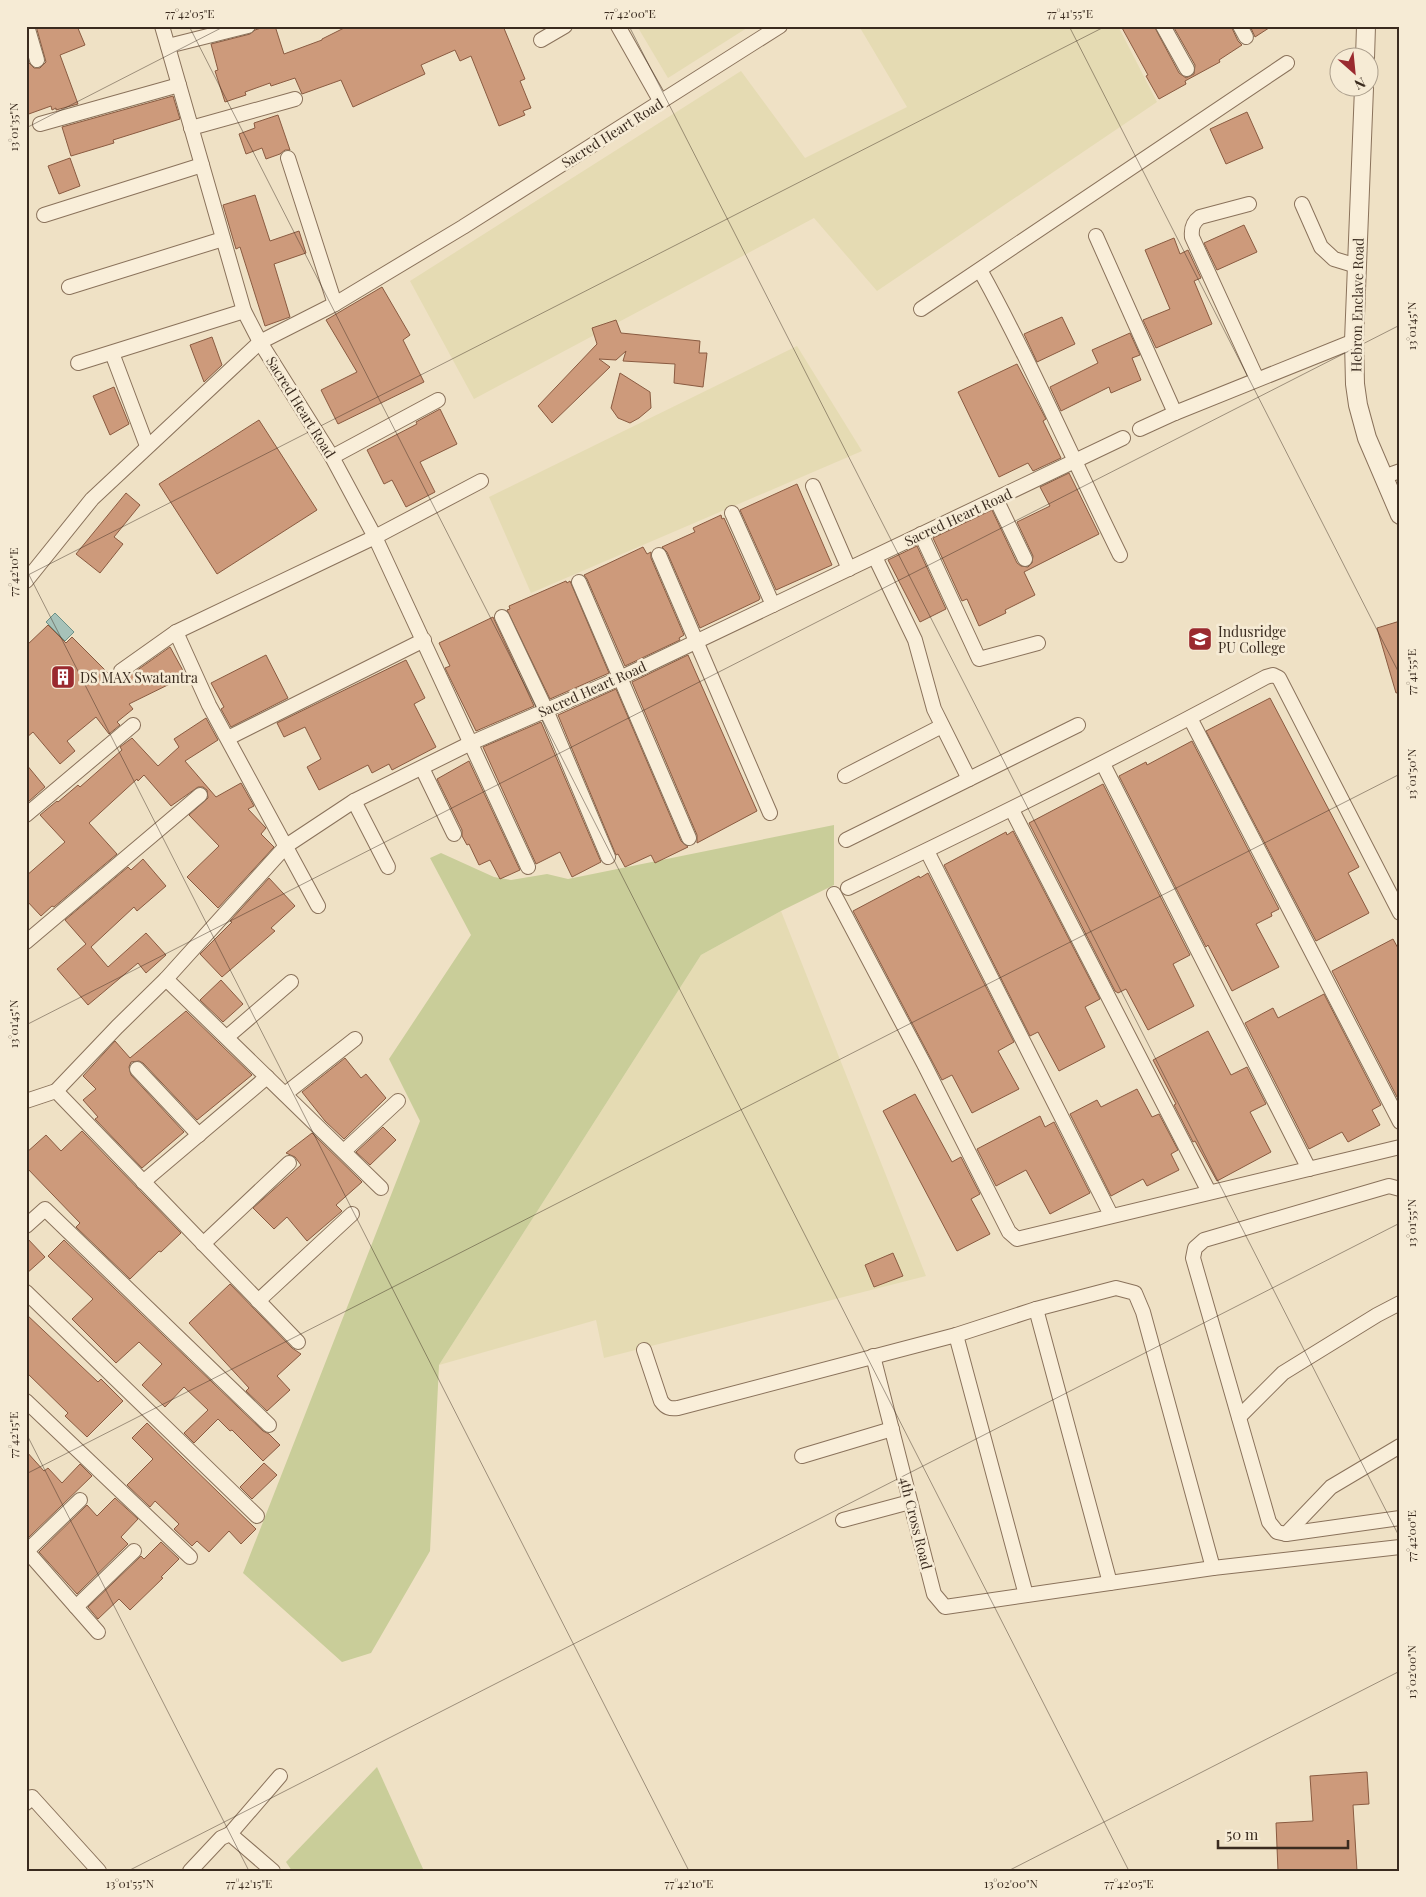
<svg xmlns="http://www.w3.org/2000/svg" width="1426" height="1897" viewBox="0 0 1426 1897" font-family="'Playfair Display',serif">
<rect width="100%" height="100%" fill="#efe1c5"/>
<g fill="#e5dbb3">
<polygon points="637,26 750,26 668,78"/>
<polygon points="859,26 1118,26 1157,102 877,291 814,218 474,399 410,281 741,71 805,158 907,107"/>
<polygon points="797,346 862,451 531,593 489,497"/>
<polygon points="781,911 926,1276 604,1358 596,1320 439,1365 701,955"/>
</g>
<g fill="#c9cd99">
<polygon points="834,825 834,885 781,911 701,955 439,1365 430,1551 371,1653 342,1662 243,1573 420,1121 389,1059 471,935 430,858 441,853 494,877 511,880 547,874 568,879"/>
<polygon points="377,1767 424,1871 292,1871 286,1862"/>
</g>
<polygon fill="#a7c2b9" stroke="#6d9187" points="55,613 74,632 65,641 46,622"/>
<g fill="#cd9a7b" stroke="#8a5b41">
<polygon points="36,26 77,26 85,45 60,55 78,104 56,110 56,108 52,110 51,106 26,115 26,54 29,63 34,68 40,68 46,62"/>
<polygon points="267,26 275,26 284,54 322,40 322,39 348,26 503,26 525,79 520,81 531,108 523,111 525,115 499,126 471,56 460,61 455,50 421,65 425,74 353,107 341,80 302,94 295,78 271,86 270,83 245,92 246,95 225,102 215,71 218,70 211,44 250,34 255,30"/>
<polygon points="1121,26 1154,26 1179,73 1186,78 1194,74 1195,65 1173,26 1231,26 1238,41 1242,45 1219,60 1220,62 1185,81 1186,84 1159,99 1146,76 1148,75"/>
<polygon points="1250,26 1272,26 1255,37"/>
<polygon points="173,96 180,119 113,140 114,143 71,156 62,127"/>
<polygon points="1247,112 1263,148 1226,164 1210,129"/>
<polygon points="278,115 290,150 285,150 280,154 266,159 262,148 246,154 239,134 255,128 254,123"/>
<polygon points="70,158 80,186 59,194 48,166"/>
<polygon points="255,195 270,241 299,231 306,253 274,264 290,317 265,326 240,247 236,249 223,205"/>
<polygon points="1244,225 1257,252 1217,270 1204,243"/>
<polygon points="1174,238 1180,254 1188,250 1201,278 1194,281 1212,324 1156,348 1143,320 1170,309 1145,250"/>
<polygon points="382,287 410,335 403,340 424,382 338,424 321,390 357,372 326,320"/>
<polygon points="1062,317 1075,344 1037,362 1024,334"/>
<polygon points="616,320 621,333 700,341 699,353 707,353 703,387 674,383 675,364 623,361 626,351 616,360 599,359 610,367 552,423 538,406 597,344 592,328"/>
<polygon points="1130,333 1140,355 1132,358 1141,380 1111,393 1109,387 1061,411 1050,387 1098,363 1092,350"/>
<polygon points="212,337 222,365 204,382 190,345"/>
<polygon points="1017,364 1046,419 1043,421 1061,458 1033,471 1028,463 999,477 958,392"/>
<polygon points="620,373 650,392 651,408 639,418 630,423 618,418 611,408"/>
<polygon points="114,387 129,424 110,435 93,396"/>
<polygon points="440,409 457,444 420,462 435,492 406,507 392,480 384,484 367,450 417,424 416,422"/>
<polygon points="259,420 317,510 217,574 159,484"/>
<polygon points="1069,473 1099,534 1024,572 1035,595 1005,610 1006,613 979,626 967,599 962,601 933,538 992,510 1017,563 1021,566 1028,567 1032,563 1033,556 1017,522 1050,506 1040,487"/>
<polygon points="797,484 832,565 776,590 740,510"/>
<polygon points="126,493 140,505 114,537 123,544 100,573 76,554"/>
<polygon points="721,515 722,519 724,518 760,598 759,600 700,628 667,552 662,547 695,532 693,528"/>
<polygon points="917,546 946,609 920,622 888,560"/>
<polygon points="643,547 647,554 651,552 651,558 684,635 679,638 680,640 625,666 587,579 584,575"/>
<polygon points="566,581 567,583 570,581 609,673 550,699 507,610 510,609 509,606"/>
<polygon points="493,617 534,706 476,731 445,668 450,666 439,643"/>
<polygon points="1400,621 1400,692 1396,693 1377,628"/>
<polygon points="48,625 66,643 72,637 113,678 115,677 121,680 126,678 170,647 186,676 129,704 133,709 117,722 120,725 109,734 96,717 67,741 75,751 60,764 33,732 26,738 26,646"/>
<polygon points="266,655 288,698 231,727 221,709 224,707 211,683"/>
<polygon points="688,655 757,811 697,843 697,835 632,682"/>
<polygon points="406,660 425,698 414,704 436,747 392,770 389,764 372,773 368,765 319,790 307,767 321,759 305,727 284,737 277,723"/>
<polygon points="616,689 681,841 688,847 655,863 651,855 625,867 618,854 616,855 558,715"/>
<polygon points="1270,698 1359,867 1348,873 1369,913 1316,941 1206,731"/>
<polygon points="206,718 218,740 185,761 216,797 241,783 254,806 248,809 265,827 266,828 261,834 274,847 218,908 187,877 219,846 189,815 208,798 207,790 203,787 198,787 171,806 144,775 138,781 137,779 89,823 117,854 54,907 52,906 41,916 26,900 26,876 65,842 40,815 57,801 58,802 78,785 80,787 122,750 120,747 132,738 158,766 179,747 174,739"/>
<polygon points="541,722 601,862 572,877 560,852 536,864 483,747"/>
<polygon points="1192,741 1279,909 1271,913 1272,916 1256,924 1279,967 1232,991 1208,945 1206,947 1119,776 1146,762 1147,765"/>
<polygon points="469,761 520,870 500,879 490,860 479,865 469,844 467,845 462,836 462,830 437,779"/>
<polygon points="26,764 45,787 28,802 26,799"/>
<polygon points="1103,784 1190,955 1173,964 1194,1006 1148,1030 1126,989 1118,993 1115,991 1029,823"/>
<polygon points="1013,831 1100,999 1085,1007 1105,1047 1059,1071 1038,1032 1030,1036 944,865 1006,832 1007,835"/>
<polygon points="143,859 166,886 137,911 134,907 91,947 108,967 146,933 166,955 146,973 138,963 88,1005 57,969 86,944 65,920 128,867 131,870"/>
<polygon points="928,873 1014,1042 998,1051 1019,1089 972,1113 952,1075 942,1080 853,911 919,876 920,878"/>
<polygon points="269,878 295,906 271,928 275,931 222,977 200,954 232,922 230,921"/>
<polygon points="1393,939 1400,952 1400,1096 1397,1097 1332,971"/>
<polygon points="221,980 243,1004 223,1022 200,1000"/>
<polygon points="1324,994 1381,1105 1372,1110 1380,1125 1348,1142 1342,1132 1309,1149 1245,1023 1273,1008 1278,1018"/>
<polygon points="186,1011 252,1075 197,1120 143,1063 139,1061 131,1062 129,1067 131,1075 184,1132 142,1168 95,1119 98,1117 83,1100 96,1089 83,1076 115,1041 130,1058"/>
<polygon points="1208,1031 1231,1075 1247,1067 1266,1104 1250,1112 1271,1152 1217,1181 1195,1141 1193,1142 1174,1105 1176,1104 1153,1060"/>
<polygon points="345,1058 361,1078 366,1074 386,1098 344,1139 325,1121 302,1092"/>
<polygon points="1137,1089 1152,1117 1159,1114 1178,1150 1171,1154 1179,1170 1147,1186 1143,1179 1111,1196 1070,1114 1097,1100 1101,1107"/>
<polygon points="915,1094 952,1162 961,1157 980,1194 971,1199 990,1234 957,1251 883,1111"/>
<polygon points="1040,1116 1045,1127 1054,1122 1090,1193 1050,1214 1026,1170 996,1186 977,1149"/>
<polygon points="383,1127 396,1140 370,1165 356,1152"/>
<polygon points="82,1131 181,1233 161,1252 159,1251 130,1279 76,1227 80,1223 26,1167 26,1153 46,1135 61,1151"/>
<polygon points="312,1133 362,1182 336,1205 342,1211 307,1241 287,1217 274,1229 253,1208 301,1165 295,1157 286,1153"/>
<polygon points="26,1237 45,1257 26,1274"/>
<polygon points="64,1240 263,1431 269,1434 280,1445 263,1461 232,1430 230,1431 218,1419 194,1443 184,1433 208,1410 184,1387 165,1407 142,1385 162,1364 139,1342 116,1363 72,1319 93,1299 48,1256"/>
<polygon points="893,1253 903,1276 874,1287 865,1265"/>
<polygon points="230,1284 292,1348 301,1354 277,1376 290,1390 267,1411 246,1391 249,1388 189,1323"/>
<polygon points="26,1314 98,1382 101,1379 123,1401 87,1437 65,1416 68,1413 26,1372"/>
<polygon points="147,1423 256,1529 241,1544 229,1531 209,1552 197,1541 192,1546 174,1529 179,1524 155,1501 150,1507 127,1485 153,1459 132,1438"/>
<polygon points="26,1451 44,1471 48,1468 62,1483 80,1464 92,1476 28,1538 26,1536"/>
<polygon points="264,1463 277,1475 252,1499 240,1487"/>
<polygon points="115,1498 138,1519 121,1537 128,1544 77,1594 39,1552 87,1505 97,1516"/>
<polygon points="161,1542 179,1559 161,1577 163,1578 130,1610 119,1599 98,1619 88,1607 141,1556 144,1559"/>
<polygon points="1367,1772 1369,1804 1353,1805 1357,1871 1278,1871 1276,1823 1313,1821 1310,1776"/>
</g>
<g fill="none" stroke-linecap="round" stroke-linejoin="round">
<defs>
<g id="minor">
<polyline points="27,26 37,60"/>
<polyline points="162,26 244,311 260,342 332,457 375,537 528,867"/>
<polyline points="618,26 661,102"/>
<polyline points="1163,26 1187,69"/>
<polyline points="1240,26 1246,37"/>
<polyline points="541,40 565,26"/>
<polyline points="168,46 248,26"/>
<polyline points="40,124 179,85"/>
<polyline points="191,128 295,99"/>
<polyline points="288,158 335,304"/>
<path d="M1249 204 1200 217C1193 222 1191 228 1192 237L1257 379"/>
<polyline points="1302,204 1321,247 1334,259 1357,266"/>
<polyline points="44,215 202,165"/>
<polyline points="1096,236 1175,413"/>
<path d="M980 270C1031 362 1073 460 1120 555"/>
<polyline points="69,287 223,239"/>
<polyline points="921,309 1287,63"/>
<polyline points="112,353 147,446"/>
<polyline points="78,363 244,311"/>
<polyline points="1140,429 1175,413 1354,341"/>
<polyline points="332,457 438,400"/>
<polyline points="1383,477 1400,471"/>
<polyline points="813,486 849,569"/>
<polyline points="996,499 1025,559"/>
<polyline points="732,513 773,605"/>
<polyline points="921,534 979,659 1038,643"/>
<polyline points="659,555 770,813"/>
<polyline points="875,557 915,640 934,709 969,779"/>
<polyline points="26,581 92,499 260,342 335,304 463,227 780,26"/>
<polyline points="579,582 689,838"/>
<polyline points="502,617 546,710 608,857"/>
<polyline points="176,632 209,705 318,906"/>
<polyline points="121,671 176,632 375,537 481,481"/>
<polyline points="1190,718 1400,1122"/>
<polyline points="228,738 424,640"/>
<polyline points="1103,764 1309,1169"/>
<polyline points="422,768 454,834"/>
<polyline points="845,776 942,726"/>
<polyline points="354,801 388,867"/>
<polyline points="1012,810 1209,1192"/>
<polyline points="26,815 133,725"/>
<polyline points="846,840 1078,725"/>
<polyline points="927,851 1111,1215"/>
<path d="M848 888C989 821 1129 751 1266 677L1273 675 1279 678 1400 913"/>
<polyline points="834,894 924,1064 1009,1232 1017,1239 1400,1147"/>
<polyline points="26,942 200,795"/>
<polyline points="166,979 381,1188"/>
<polyline points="227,1037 291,982"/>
<polyline points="137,1069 199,1135"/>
<polyline points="56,1091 298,1342"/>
<polyline points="285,1094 355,1039"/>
<polyline points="26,1101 56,1091 117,1027 166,979 286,846 354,801 471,743 620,678 1123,438"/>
<polyline points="344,1151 398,1101"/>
<polyline points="143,1182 267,1077"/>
<polyline points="1400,1189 1389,1186 1204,1240 1195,1248 1193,1258 1269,1522 1277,1532 1286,1534 1400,1518"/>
<polyline points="26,1226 45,1209 269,1425"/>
<polyline points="203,1244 289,1163"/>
<polyline points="26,1292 257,1516"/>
<polyline points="258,1301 352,1214"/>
<polyline points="1036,1309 1110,1583"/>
<polyline points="956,1335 1026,1595"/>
<path d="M644 1350 661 1401C666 1408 670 1409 678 1408L956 1335 1036 1309 1116 1288 1135 1293 1143 1312 1213 1568"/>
<polyline points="873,1356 934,1594 945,1607 1213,1568 1400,1547"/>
<polyline points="26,1401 190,1557"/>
<polyline points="1239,1417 1283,1373 1377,1315 1400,1303"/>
<polyline points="802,1456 892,1429"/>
<polyline points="843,1520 910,1502"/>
<polyline points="1286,1534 1331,1487 1400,1446"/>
<polyline points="26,1550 98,1632"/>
<polyline points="27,1551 80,1500"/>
<polyline points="76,1607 134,1551"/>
<polyline points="26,1803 32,1797 99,1871"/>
<polyline points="230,1834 280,1776"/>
<polyline points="190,1871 221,1838 230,1834 273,1871"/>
</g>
<g id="tertiary">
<polyline points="1365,58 1366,26"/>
<polyline points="1364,88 1354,341 1355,384 1358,405 1367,438 1400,515"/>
</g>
</defs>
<use href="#minor" stroke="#8a725b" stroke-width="16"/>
<use href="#tertiary" stroke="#8a725b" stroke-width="20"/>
<use href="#minor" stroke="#f9eed9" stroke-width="14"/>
<use href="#tertiary" stroke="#f9eed9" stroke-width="18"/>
</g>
<path fill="none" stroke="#3a2b1f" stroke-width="1" stroke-opacity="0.45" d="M189 26 1129 1871M629 26 1400 1538M1069 26 1400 675M26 128 225 26M26 569 689 1871M26 576 1106 26M26 1025 1400 325M26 1433 249 1871M26 1474 1400 774M128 1871 1400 1223M1008 1871 1400 1671"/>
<defs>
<symbol id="university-square" viewBox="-11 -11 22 22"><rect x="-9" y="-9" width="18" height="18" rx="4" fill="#9a2a2f" stroke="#f6ebd5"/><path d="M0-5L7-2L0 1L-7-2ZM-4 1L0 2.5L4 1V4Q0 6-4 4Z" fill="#fff"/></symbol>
<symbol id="building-square" viewBox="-11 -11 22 22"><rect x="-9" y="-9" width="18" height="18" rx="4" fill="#9a2a2f" stroke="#f6ebd5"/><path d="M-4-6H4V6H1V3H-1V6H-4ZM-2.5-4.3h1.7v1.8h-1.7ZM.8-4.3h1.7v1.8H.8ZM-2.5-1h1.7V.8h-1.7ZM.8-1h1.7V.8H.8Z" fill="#fff"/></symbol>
</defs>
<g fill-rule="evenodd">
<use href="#university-square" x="1186" y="625" width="28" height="28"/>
<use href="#building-square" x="49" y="663" width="28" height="28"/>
</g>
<g text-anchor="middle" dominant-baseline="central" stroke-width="5" stroke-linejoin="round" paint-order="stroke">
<g font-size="14" fill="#3a2b1f" stroke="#f6ebd5">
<text transform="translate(612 133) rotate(-32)">Sacred Heart Road</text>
<text transform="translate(1357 305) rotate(-89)">Hebron Enclave Road</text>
<text transform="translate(301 407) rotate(58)">Sacred Heart Road</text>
<text transform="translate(958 517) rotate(-25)">Sacred Heart Road</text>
<text transform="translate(592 689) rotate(-24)">Sacred Heart Road</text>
<text transform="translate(916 1523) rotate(76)">4th Cross Road</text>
</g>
<g font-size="14" fill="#3a2b1f" stroke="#f6ebd5" text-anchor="start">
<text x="1218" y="631">Indusridge<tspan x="1218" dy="16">PU College</tspan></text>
<text x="80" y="677">DS MAX Swatantra</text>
</g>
</g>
<rect width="1426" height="1897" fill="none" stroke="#f6ebd5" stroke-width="55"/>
<g transform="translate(1354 72) rotate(153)"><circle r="24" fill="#f6ebd5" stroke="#ab9e8c"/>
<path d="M0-4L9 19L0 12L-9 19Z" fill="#9a2a2f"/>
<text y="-8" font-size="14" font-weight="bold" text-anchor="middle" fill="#3a2b1f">N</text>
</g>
<path d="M1218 1840v8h130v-8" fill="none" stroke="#3a2b1f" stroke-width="2.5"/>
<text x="1226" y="1840" font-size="15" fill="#3a2b1f" stroke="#f6ebd5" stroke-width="4" paint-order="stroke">50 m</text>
<rect x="28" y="28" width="1370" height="1842" fill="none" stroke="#3a2b1f" stroke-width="2"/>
<g font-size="12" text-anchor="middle" fill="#3a2b1f">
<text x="190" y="18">77°42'05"E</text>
<text x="630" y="18">77°42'00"E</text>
<text x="1070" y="18">77°41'55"E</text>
<text transform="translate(14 127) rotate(-90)" y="4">13°01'35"N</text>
<text transform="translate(1412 326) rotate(-90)" y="4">13°01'45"N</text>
<text transform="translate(14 572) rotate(-90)" y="4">77°42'10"E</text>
<text transform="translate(1412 672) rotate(-90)" y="4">77°41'55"E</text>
<text transform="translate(1412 774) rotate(-90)" y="4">13°01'50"N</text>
<text transform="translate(14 1024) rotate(-90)" y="4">13°01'45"N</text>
<text transform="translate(1412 1223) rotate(-90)" y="4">13°01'55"N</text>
<text transform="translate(14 1435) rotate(-90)" y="4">77°42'15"E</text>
<text transform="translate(1412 1536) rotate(-90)" y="4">77°42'00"E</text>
<text transform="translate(1412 1672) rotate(-90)" y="4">13°02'00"N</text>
<text x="130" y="1888">13°01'55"N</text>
<text x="249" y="1888">77°42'15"E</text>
<text x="689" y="1888">77°42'10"E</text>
<text x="1011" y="1888">13°02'00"N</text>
<text x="1129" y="1888">77°42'05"E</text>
</g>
</svg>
